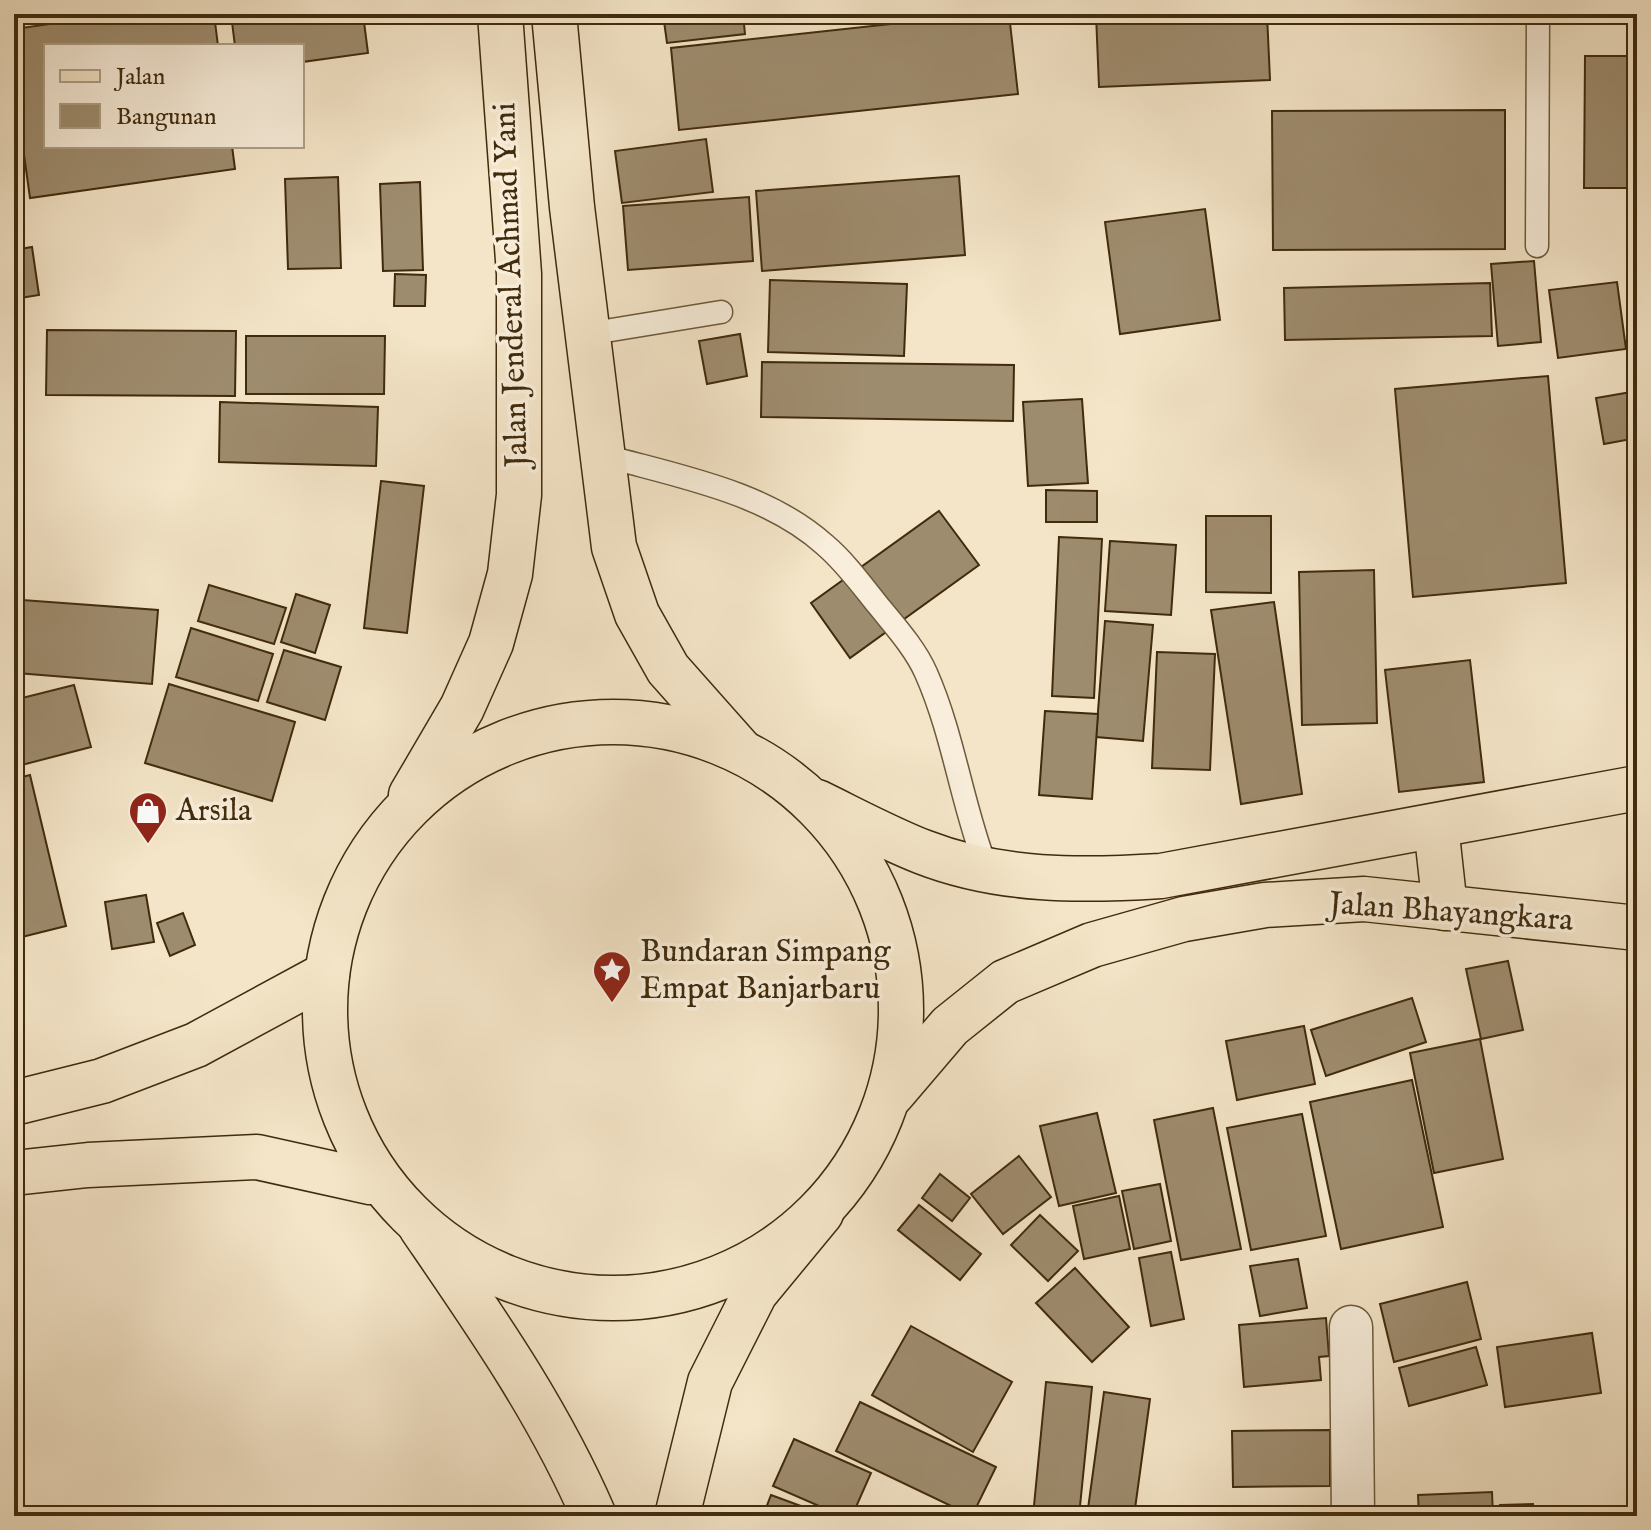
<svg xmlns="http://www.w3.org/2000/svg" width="1651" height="1530" viewBox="0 0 1651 1530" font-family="'IM FELL English',serif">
<rect width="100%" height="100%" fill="#f4e5c8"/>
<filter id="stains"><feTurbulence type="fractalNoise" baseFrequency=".0025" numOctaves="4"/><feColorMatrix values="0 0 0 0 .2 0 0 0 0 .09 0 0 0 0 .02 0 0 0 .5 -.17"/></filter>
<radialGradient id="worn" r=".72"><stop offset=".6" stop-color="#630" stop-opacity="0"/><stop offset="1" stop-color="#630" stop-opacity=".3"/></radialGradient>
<g fill="#9e8c6e" stroke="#402b0c" stroke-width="2">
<polygon points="120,14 214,14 218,46 46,46 46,146 232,146 235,169 30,198 14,83 14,29"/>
<polygon points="231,14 363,14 368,53 302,62 302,46 235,46"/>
<polygon points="663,14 743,14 745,34 667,43"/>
<polygon points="983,14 1009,14 1018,94 679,130 671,48"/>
<polygon points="1096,14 1267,14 1270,80 1099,87"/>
<polygon points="1585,56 1637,56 1637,188 1584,188"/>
<polygon points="1505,110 1505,249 1273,250 1272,111"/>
<polygon points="706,139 713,192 622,203 615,151"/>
<polygon points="959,176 965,255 762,271 756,191"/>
<polygon points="338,177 341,268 288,269 285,179"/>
<polygon points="420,182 423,270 383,271 380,184"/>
<polygon points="749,197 753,261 628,270 623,206"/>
<polygon points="1205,209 1220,320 1120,334 1105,222"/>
<polygon points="32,247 39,295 14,299 14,250"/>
<polygon points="1534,261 1541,342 1498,346 1491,264"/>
<polygon points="395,274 426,275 425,306 394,306"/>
<polygon points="770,280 907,284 904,356 768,352"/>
<polygon points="1617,282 1626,349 1558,358 1549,290"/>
<polygon points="1490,283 1492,336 1285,340 1284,288"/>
<polygon points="47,330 236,331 235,396 46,395"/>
<polygon points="740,334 747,376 707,384 699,341"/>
<polygon points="246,336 385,336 384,394 246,394"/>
<polygon points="762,362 1014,365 1013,421 761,417"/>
<polygon points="1548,376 1566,583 1413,597 1395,389"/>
<polygon points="1637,391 1637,438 1604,444 1596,398"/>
<polygon points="1082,399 1088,483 1028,486 1023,402"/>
<polygon points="220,402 378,407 376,466 219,462"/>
<polygon points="381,481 424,486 407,633 364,628"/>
<polygon points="1046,490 1097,491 1097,522 1046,522"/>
<polygon points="939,511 979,565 850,658 811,603"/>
<polygon points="1206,516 1271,516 1271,593 1206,592"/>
<polygon points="1059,537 1102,539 1094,698 1052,696"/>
<polygon points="1110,541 1176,545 1171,615 1105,611"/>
<polygon points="1374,570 1377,723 1302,725 1299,572"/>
<polygon points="209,585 286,608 274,644 198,621"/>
<polygon points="296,594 330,605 315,653 281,642"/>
<polygon points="22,600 158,610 152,684 17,673"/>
<polygon points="1274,602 1302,794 1241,804 1211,610"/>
<polygon points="1105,621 1153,625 1143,741 1096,737"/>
<polygon points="191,628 273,654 258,701 176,677"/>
<polygon points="284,650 341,667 325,720 267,702"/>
<polygon points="1157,652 1215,654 1210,770 1152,768"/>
<polygon points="1470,660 1484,782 1399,792 1385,670"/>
<polygon points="169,684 295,722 272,801 145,763"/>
<polygon points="74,685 91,747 14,767 14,700"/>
<polygon points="1045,711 1098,714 1092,799 1039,795"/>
<polygon points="30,775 66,926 14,939 14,779"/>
<polygon points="146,895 154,942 112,949 105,902"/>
<polygon points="183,913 195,945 170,956 157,923"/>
<polygon points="1508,961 1523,1030 1481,1039 1466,969"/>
<polygon points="1412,998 1426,1042 1326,1076 1311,1030"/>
<polygon points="1304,1026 1315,1084 1237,1100 1226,1041"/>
<polygon points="1480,1039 1503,1159 1434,1173 1410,1053"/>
<polygon points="1412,1080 1443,1227 1341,1249 1310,1102"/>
<polygon points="1213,1108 1241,1249 1181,1260 1154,1120"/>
<polygon points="1097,1113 1116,1193 1059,1206 1040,1126"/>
<polygon points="1302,1114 1326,1236 1251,1250 1227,1128"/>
<polygon points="1019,1156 1051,1197 1003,1234 971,1194"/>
<polygon points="940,1174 970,1198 952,1221 922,1198"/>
<polygon points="1160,1184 1171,1241 1134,1249 1122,1191"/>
<polygon points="1119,1196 1130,1249 1084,1259 1073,1206"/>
<polygon points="919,1205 981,1254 960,1280 898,1230"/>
<polygon points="1040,1215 1078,1251 1048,1281 1011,1245"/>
<polygon points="1171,1252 1184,1319 1151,1326 1139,1258"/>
<polygon points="1298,1259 1307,1308 1260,1316 1250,1266"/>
<polygon points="1075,1268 1129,1327 1092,1362 1036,1303"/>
<polygon points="1467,1282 1481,1339 1394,1362 1380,1304"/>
<polygon points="1326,1318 1329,1356 1319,1357 1321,1380 1244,1387 1239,1325"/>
<polygon points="911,1326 1012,1382 973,1452 872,1395"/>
<polygon points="1592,1333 1601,1393 1505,1407 1497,1347"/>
<polygon points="1476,1347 1487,1385 1409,1406 1399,1368"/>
<polygon points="1046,1382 1092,1387 1079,1516 1033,1516"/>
<polygon points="1104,1392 1150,1399 1134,1516 1087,1516"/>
<polygon points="860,1402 996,1467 972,1516 836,1451"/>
<polygon points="1330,1430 1330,1486 1233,1487 1232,1431"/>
<polygon points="794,1439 871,1473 852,1516 842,1516 773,1486"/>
<polygon points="1492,1492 1493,1516 1419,1516 1418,1495"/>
<polygon points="771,1495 828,1516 763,1516"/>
<polygon points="1533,1504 1534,1516 1501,1516 1500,1505"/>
<polygon points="1560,1509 1625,1510 1625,1516 1560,1516"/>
</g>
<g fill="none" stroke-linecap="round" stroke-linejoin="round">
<defs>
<g id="lane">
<polyline points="1537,246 1538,14"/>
<polyline points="587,334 721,312"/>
<path d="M602 455C676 476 765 491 825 545 845 562 861 584 877 604 894 625 915 648 926 673 954 736 962 806 987 870"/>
</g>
<polyline id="street" points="1351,1327 1353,1516"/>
<g id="primary">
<path d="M817 802C852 819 887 838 923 852 1000 882 1081 881 1161 876L1637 788"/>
<polyline points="1436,826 1445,908"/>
<polyline points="892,1094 950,1026 1005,982 1092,945 1184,919 1265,905 1364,899 1637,928"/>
<path d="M421 1227C486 1322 548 1410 594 1516"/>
<polyline points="677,1516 710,1382 755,1293 821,1213"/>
</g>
<g id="highway">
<polyline points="554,14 572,207 614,547 637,614 668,669 739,749"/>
<circle cx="613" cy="1010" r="288"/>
<polyline points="411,795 462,708 491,643 510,574 519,495 519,274 500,14"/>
<polyline points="14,1103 102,1081 196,1045 327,974"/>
<polyline points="14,1173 88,1165 257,1157 370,1182"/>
</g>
</defs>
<use href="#lane" stroke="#6d5a3b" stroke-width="25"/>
<use href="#street" stroke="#6d5a3b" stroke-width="45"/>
<use href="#primary" stroke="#402b0c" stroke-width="47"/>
<use href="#highway" stroke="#402b0c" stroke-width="47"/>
<use href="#lane" stroke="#f8eedb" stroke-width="22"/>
<use href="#street" stroke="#f8eedb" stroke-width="42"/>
<use href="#primary" stroke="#f4e5c8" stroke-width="44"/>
<use href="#highway" stroke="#f4e5c8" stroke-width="44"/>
</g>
<defs>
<symbol id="shop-pin" viewBox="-11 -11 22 30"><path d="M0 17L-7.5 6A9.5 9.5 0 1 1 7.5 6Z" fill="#8f2418" stroke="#f8eedb"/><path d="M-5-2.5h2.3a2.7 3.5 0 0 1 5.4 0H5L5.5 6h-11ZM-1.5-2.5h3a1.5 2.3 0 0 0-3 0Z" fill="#fff"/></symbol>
<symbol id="sight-pin" viewBox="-11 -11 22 30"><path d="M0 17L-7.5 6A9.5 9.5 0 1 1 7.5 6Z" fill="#8f2418" stroke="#f8eedb"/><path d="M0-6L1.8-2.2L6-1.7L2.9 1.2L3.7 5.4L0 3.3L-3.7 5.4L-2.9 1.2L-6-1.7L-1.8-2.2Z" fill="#fff"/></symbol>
</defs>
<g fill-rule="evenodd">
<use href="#shop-pin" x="126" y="789" width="44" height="60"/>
<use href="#sight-pin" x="590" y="948" width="44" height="60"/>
</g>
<g text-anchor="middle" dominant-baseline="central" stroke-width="7" stroke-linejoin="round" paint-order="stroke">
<g font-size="32" fill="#402b0c" stroke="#f8eedb">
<text transform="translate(512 285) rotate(-92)">Jalan Jenderal Achmad Yani</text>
<text transform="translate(1451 913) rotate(4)">Jalan Bhayangkara</text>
</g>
<g font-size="32" fill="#402b0c" stroke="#f8eedb" text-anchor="start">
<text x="176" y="811">Arsila</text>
<text x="640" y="952">Bundaran Simpang<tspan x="640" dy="37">Empat Banjarbaru</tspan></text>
</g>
</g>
<rect width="1651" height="1530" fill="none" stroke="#f4e5c8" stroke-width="48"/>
<rect x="16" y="16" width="1619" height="1498" fill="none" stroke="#402b0c" stroke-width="4"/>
<rect x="24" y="24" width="1603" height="1482" fill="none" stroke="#402b0c" stroke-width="2"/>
<rect x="44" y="44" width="260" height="104" fill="#f8eedb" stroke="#aea088" stroke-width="2"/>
<rect x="60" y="70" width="40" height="12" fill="#f4e5c8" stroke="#aea088" stroke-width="2"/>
<text x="116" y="84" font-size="24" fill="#402b0c">Jalan</text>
<rect x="60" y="104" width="40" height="24" fill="#9e8c6e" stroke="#aea088" stroke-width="2"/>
<text x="116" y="124" font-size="24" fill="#402b0c">Bangunan</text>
<rect width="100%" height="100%" filter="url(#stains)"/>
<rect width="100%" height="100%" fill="url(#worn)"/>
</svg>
